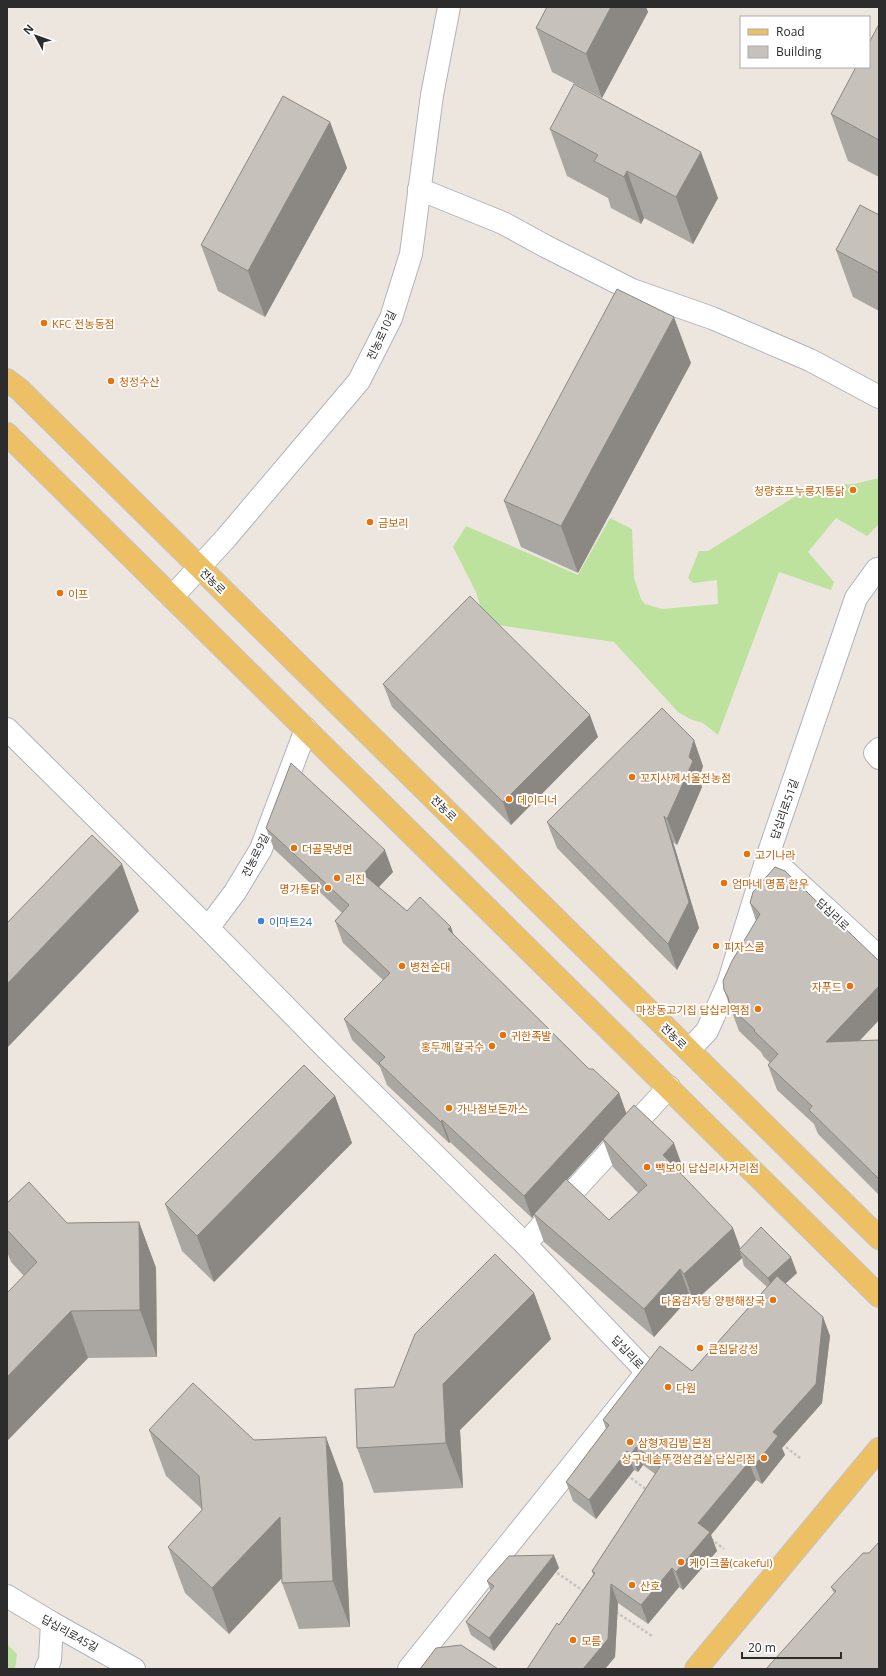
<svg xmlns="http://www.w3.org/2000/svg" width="886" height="1676" viewBox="0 0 886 1676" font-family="'Open Sans','Noto Sans KR',sans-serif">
<rect width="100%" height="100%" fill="#ede6df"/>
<g fill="#bce29e">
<polygon points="879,478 879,524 867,536 836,518 808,552 834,582 831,590 779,572 718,735 703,723 690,719 678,712 614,642 485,623 476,592 453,547 466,526 578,575 610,518 632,529 634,578 641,599 645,604 662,609 718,604 717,580 693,583 688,578 699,551 708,551 812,486 854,484"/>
<polygon points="7,1644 17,1654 15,1669 7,1669"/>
</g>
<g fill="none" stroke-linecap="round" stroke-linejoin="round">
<defs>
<g id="minor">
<polyline points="419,189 503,223 545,246 632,290 712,318 810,360 879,397"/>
<polyline points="172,597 226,538 359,381 391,318 411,254 432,95 449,7"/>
<polyline points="7,729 208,928 327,1049 525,1244 647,1372 409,1669"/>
<polyline points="879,749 875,753 879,758"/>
<polyline points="768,855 879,957"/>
<polyline points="208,928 235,892 261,849 306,729"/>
<polyline points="689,1050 707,1031 728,984 768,855 856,598 877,569 879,572"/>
<polyline points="525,1244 669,1087"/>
<polyline points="7,1596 52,1623 134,1669"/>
<polyline points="46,1669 50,1660 52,1623"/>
</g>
<g id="major">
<polyline points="7,380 19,389 879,1238"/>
<polyline points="7,434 879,1296"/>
<polyline points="696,1669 879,1449"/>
</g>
</defs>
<use href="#minor" stroke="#b0b3bc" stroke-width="24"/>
<use href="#major" stroke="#c4c4c4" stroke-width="24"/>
<g stroke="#c4c4c4" stroke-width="2.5" stroke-dasharray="3 2" stroke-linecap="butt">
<polyline points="782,1444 800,1458"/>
<polyline points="627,1475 647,1490"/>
<polyline points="711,1539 724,1549"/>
<polyline points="553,1570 585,1592"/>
<polyline points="616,1612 652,1636"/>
</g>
<use href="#minor" stroke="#fff" stroke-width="22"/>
<use href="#major" stroke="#edc065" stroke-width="22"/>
</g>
<g fill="#aaa6a1" fill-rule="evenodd">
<polygon points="547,7 646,7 648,12 602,98 552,72 536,28"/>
<polygon points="879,24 879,177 848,161 831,114"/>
<polygon points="330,122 347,168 265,317 218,291 201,245"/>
<polygon points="550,129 718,198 693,244 644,218 641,224 611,208 608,198 567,176"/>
<polygon points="879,215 879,311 853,297 836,250"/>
<polygon points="691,363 578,573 521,547 504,501"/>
<polygon points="383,684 598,737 511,825 392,707"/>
<polygon points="703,766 699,779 702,787 677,845 673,842 699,928 677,970 557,848 547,822"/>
<path d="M266 828 393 872 379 887 407 911 453 934 589 1069 619 1093 626 1113 684 1171 681 1174 740 1248 797 1273 785 1284 823 1317 830 1336 822 1403 782 1448 785 1455 762 1484 756 1480 711 1535 717 1551 683 1590 679 1587 648 1624 618 1603 615 1657 605 1669H527L559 1625 593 1575 592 1571 655 1474 643 1465 638 1472 634 1470 596 1519 573 1501 566 1482 606 1429 603 1420 692 1371 767 1287 744 1266 742 1258 694 1302 690 1297 654 1337 544 1242 534 1215 532 1218 450 1142 449 1143 387 1085 380 1067 352 1040 344 1019 383 980 343 943 335 921 342 913 274 849ZM603 1140 613 1167 638 1193 609 1220 567 1180Z"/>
<polygon points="750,903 879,961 879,1020 859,1041 879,1040 879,1195 818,1134 814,1124 777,1090 768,1065 770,1063 763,1056 761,1052 739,1031 724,990 756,921"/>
<polygon points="335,1096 352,1143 214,1282 182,1251 165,1204"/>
<polygon points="7,1203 67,1223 139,1222 156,1268 157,1357 88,1358 7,1441 7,1293 24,1276 11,1262 7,1252"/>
<polygon points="534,1293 551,1339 460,1430 463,1488 374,1493 357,1448"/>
<polygon points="149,1430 254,1440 343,1483 350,1627 299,1629 282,1583 282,1578 229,1634 185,1593 168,1547 202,1510 202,1509 166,1476"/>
<polygon points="869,1553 834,1593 831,1587"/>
<polygon points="559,1568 494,1651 471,1635 466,1622 491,1591 487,1581"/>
</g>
<g fill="#8b8783">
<polygon points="611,7 646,7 648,12 602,98 586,54"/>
<polygon points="330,122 347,168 265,317 248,271"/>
<polygon points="701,152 718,198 693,244 676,197"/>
<polygon points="627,171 644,218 641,224 624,177"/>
<polygon points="674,317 691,363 578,573 561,526"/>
<polygon points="590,715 598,737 511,825 503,802"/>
<polygon points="694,740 703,766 699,779 702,787 677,845 667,819 689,757"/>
<polygon points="664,816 673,842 699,928 677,970 668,944"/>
<polygon points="385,850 393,872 371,895 363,874"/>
<polygon points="122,864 139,911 7,1048 7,984"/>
<polygon points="451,927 458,948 448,929"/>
<polygon points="879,986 879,1020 835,1067 826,1042"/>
<polygon points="619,1093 627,1115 603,1139 603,1140 535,1215 534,1214 534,1215 532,1218 524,1196"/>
<polygon points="335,1096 352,1143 214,1282 197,1236"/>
<polygon points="442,1120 450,1142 449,1143 441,1122"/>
<polygon points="674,1143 684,1171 673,1183 663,1155"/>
<polygon points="139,1222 156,1268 157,1357 140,1310"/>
<polygon points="733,1228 742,1253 739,1250 742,1258 694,1302 684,1274"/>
<polygon points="791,1257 797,1273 774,1294 768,1278"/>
<polygon points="680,1269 690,1297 654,1337 644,1309"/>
<polygon points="534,1293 551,1339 460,1430 463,1488 446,1443 443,1384"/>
<polygon points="71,1311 88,1358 7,1441 7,1377"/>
<polygon points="823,1317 830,1336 822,1403 782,1448 785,1455 762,1484 755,1465"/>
<polygon points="326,1437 343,1483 350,1627 333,1581"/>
<polygon points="636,1447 643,1465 638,1472 631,1454"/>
<polygon points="627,1451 634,1470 596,1519 589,1500"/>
<polygon points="749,1462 756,1480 711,1535 717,1551 683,1590 676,1572 698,1523"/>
<polygon points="280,1517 296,1563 229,1634 212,1588"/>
<polygon points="554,1555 559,1568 494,1651 489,1638"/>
<polygon points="672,1568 679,1587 648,1624 641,1605"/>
<polygon points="611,1584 618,1603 615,1657 605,1669 583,1669"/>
</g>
<g fill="#c6c1bb" stroke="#8b8783">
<polygon points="547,7 611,7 586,54 536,28"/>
<polygon points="879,24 879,140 831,114 856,67 869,67 869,43"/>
<polygon points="574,84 701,152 676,197 627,171 624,177 594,161 598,155 550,129"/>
<polygon points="283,96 330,122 248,271 201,245"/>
<polygon points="860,205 879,215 879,273 836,250"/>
<polygon points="617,289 674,317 561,526 504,501"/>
<polygon points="470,596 590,715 503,802 383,684"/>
<polygon points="662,708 694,740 689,757 693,761 667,819 664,816 689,902 668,944 547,822"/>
<polygon points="291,763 385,850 363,874 407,911 420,897 451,927 448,929 589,1069 593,1069 619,1093 524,1196 442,1120 441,1122 379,1063 385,1057 344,1019 390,973 335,921 349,905 266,828"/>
<polygon points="92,835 122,864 7,984 7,923"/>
<polygon points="775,867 785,871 879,961 879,986 826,1042 879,1040 879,1179 809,1110 812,1106 768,1065 778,1054 754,1031 755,1030 730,1007 728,997 724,990 723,981 732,961 760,914 750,903 753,892"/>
<polygon points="304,1065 335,1096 197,1236 165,1204"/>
<polygon points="634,1105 674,1143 663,1155 733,1228 684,1274 680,1269 644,1309 534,1214 566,1179 609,1220 647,1185 603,1139"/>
<polygon points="29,1182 67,1223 139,1222 140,1310 71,1311 7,1377 7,1293 37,1262 7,1230 7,1203"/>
<polygon points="761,1227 791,1257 768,1278 739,1250"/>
<polygon points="495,1254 534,1293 443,1384 446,1443 357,1448 355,1389 394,1387 415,1334"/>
<polygon points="777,1276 823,1317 816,1384 773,1432 778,1436 755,1465 749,1462 698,1523 710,1532 676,1572 672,1568 641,1605 611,1584 608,1639 583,1669 527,1669 557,1623 559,1625 595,1573 592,1571 661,1465 636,1447 631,1454 627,1451 589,1500 566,1482 609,1425 603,1420 660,1346 692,1371"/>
<polygon points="193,1383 254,1440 326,1437 333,1581 282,1583 280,1517 212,1588 168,1547 202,1510 199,1476 149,1430"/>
<polygon points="879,1542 879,1669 766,1669 836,1591 831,1587 863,1553 869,1553"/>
<polygon points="554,1555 489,1638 466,1622 494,1586 487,1581 509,1556"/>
<polygon points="461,1645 498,1669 420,1669 436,1648"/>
</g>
<g fill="#e8710a" stroke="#fff" stroke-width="1.5">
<circle cx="44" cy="323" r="4"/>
<circle cx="111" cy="381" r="4"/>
<circle cx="853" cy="490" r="4"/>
<circle cx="370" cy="522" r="4"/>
<circle cx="60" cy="593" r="4"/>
<circle cx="632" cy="777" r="4"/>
<circle cx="509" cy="799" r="4"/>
<circle cx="294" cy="848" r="4"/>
<circle cx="747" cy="854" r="4"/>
<circle cx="337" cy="878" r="4"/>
<circle cx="724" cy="883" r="4"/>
<circle cx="328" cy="888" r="4"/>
<circle cx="716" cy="946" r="4"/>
<circle cx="402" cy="966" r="4"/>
<circle cx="850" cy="986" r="4"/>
<circle cx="758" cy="1009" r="4"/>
<circle cx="503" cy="1035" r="4"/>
<circle cx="492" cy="1046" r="4"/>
<circle cx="449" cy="1108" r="4"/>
<circle cx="647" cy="1167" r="4"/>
<circle cx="773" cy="1300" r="4"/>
<circle cx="700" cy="1348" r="4"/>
<circle cx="668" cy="1387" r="4"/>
<circle cx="630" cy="1442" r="4"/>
<circle cx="764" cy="1458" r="4"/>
<circle cx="681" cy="1562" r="4"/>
<circle cx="632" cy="1585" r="4"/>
<circle cx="573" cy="1640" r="4"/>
</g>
<circle fill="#3f7fe0" stroke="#fff" stroke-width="1.5" cx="261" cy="921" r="4"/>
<g text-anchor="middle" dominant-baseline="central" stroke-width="4" stroke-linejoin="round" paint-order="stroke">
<g font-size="11" fill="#c56008" stroke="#fff" text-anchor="start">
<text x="52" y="323">KFC 전농동점</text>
<text x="119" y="381">청정수산</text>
<text x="845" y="490" text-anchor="end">청량호프누룽지통닭</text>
<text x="378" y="522">금보리</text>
<text x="68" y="593">이프</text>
<text x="640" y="777">꼬지사께서울전농점</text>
<text x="517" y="799">데이디너</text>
<text x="302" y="848">더골목냉면</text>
<text x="755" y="854">고기나라</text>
<text x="345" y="878">리진</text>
<text x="732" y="883">엄마네 명품 한우</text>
<text x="320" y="888" text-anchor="end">명가통닭</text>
<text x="724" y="946">피자스쿨</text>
<text x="410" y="966">병천순대</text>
<text x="842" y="986" text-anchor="end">자푸드</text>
<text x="750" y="1009" text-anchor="end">마장동고기집 답십리역점</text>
<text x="511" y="1035">귀한족발</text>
<text x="484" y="1046" text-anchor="end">홍두깨 칼국수</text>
<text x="457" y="1108">가나점보돈까스</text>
<text x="655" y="1167">빽보이 답십리사거리점</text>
<text x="765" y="1300" text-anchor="end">다옴감자탕 양평해장국</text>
<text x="708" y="1348">큰집닭강정</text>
<text x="676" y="1387">다원</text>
<text x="638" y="1442">삼형제김밥 본점</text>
<text x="756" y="1458" text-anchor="end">상구네솥뚜껑삼겹살 답십리점</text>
<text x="689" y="1562">케이크풀(cakeful)</text>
<text x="640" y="1585">산호</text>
<text x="581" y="1640">모름</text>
</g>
<g font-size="11" fill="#2c2c2c" stroke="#fff">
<text transform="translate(381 335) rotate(-65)">전농로10길</text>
<text transform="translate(213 581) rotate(45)">전농로</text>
<text transform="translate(444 808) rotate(45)">전농로</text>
<text transform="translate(784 809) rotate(-71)">답십리로51길</text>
<text transform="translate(255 855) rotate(-63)">전농로9길</text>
<text transform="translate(833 914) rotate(43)">답십리로</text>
<text transform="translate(674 1036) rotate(45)">전농로</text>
<text transform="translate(628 1352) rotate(46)">답십리로</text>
<text transform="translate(70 1633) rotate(29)">답십리로45길</text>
</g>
<g font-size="11" fill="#366cbe" stroke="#fff" text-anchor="start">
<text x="269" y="921">이마트24</text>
</g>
</g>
<rect width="886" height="1676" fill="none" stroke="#2c2c2c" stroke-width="16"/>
<rect x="740" y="16" width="130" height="52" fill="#ffffff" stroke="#ababab"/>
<rect x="748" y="29" width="20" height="6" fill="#edc065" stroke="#ababab"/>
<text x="776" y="36" font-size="12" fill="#2c2c2c">Road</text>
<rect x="748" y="46" width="20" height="12" fill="#c6c1bb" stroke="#ababab"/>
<text x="776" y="56" font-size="12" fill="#2c2c2c">Building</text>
<g transform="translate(36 36) rotate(311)" stroke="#ffffff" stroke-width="3" paint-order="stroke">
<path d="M0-3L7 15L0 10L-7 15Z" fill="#2c2c2c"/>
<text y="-6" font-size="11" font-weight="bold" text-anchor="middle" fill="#2c2c2c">N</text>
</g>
<path d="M742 1652v6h99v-6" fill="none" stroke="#2c2c2c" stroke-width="2"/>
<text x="748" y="1652" font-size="12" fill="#2c2c2c" stroke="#ffffff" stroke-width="3" paint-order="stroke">20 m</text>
</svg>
